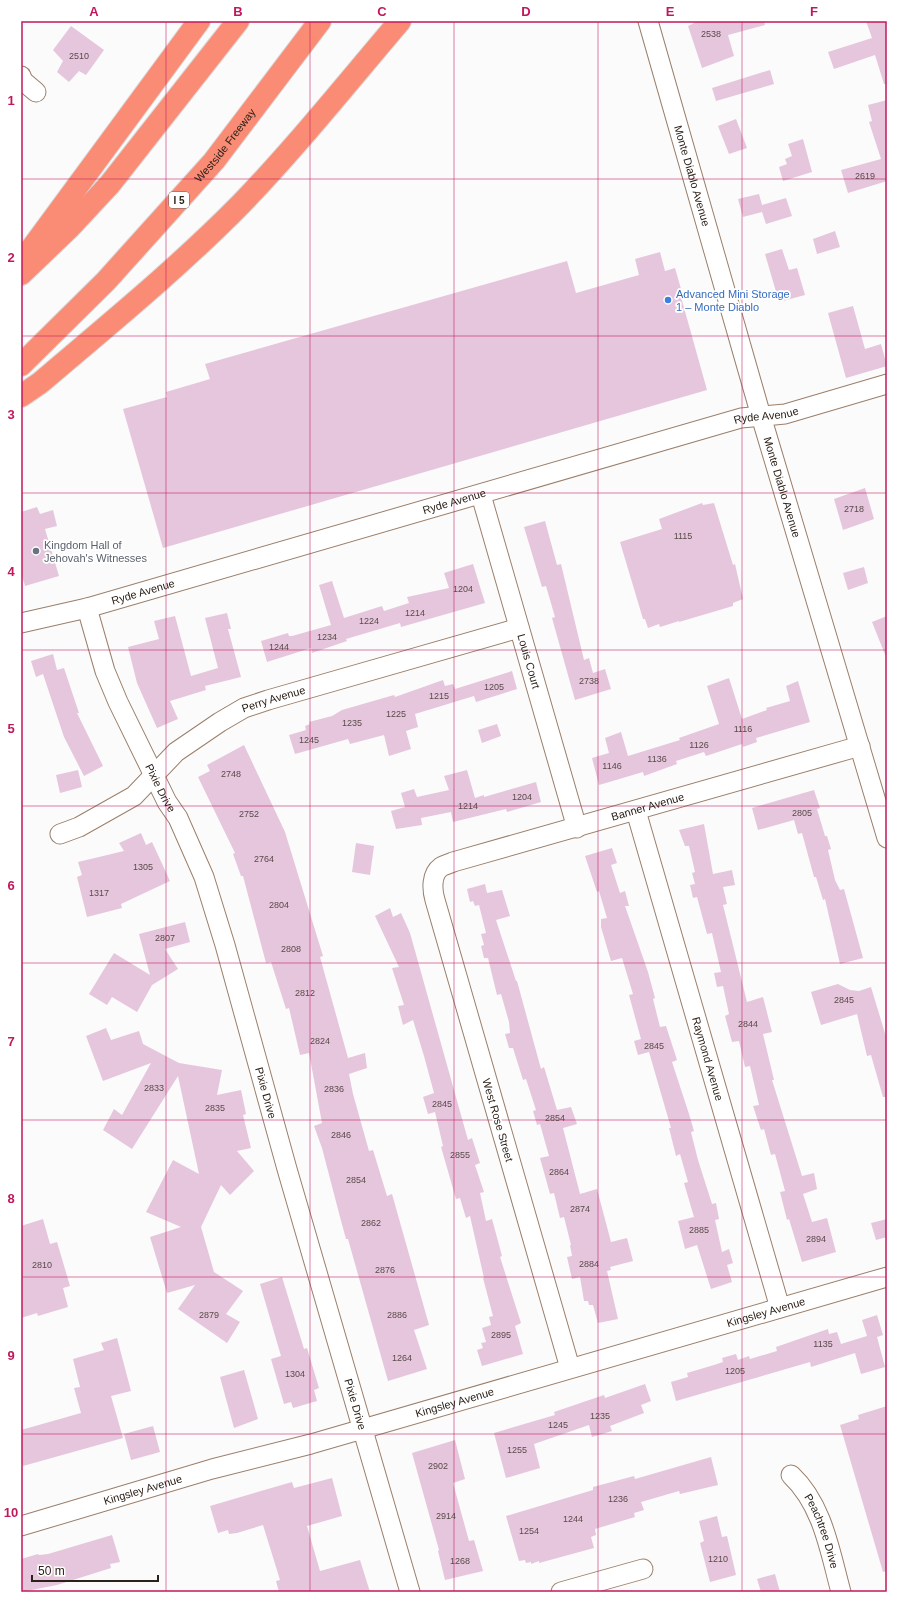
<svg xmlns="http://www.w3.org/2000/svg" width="908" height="1613" viewBox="0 0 908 1613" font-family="Arial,sans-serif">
<rect width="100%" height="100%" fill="#fbfbfb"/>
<g fill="#e6c6dc">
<polygon points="698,21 764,21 765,25 728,35 734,56 702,68 688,26"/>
<polygon points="866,21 887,21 887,84 884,84 875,55 834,69 828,52 872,38"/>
<polygon points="71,26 104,50 86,75 79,71 69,82 57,72 63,61 53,50"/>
<polygon points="770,70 774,84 716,101 712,88"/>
<polygon points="887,100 887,181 848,193 841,170 881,159 869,122 872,121 868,105"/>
<polygon points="736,119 747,148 729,154 718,126"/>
<polygon points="803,139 812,172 783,181 779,167 787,164 785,159 792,156 788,144"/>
<polygon points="759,194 762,205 786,198 792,216 766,224 762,212 743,217 738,199"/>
<polygon points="835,231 840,247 817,254 813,239"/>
<polygon points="782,249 789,270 797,268 805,295 779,302 765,254"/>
<polygon points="660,252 665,271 675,268 683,296 681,297 707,390 163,548 123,409 167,397 166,392 210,379 205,364 567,261 576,293 639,275 635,259"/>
<polygon points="853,306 865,349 881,344 887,366 846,378 828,313"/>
<polygon points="865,488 874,519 843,530 834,499"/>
<polygon points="702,503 703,505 714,503 733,565 735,564 743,599 733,603 733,606 679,622 679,621 660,627 659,624 648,628 645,619 643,619 620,542 662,529 659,519"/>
<polygon points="37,507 40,514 53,510 57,526 45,529 59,576 25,586 21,572 21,512"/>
<polygon points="545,521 557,565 561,564 584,660 589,658 593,673 605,669 611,689 575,700 552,618 555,617 546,586 542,587 524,527"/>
<polygon points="473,564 485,603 401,627 400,623 346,639 347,641 312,653 311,648 267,662 261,641 288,633 289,636 292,636 331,625 319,585 332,581 344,618 382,606 384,611 409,603 407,597 449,588 444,573"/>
<polygon points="864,567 868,583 848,590 843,573"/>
<polygon points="227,613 231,629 228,629 241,677 205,686 206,690 170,701 178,719 157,728 137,683 128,647 159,639 154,621 175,616 191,676 218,668 205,618"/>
<polygon points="887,616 887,657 886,657 872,622"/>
<polygon points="53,654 57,670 64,668 79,713 77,713 103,766 84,776 64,737 43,674 36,677 31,661"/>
<polygon points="512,671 517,689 476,702 474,696 415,714 418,727 406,731 411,749 389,756 384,735 350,744 348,739 295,754 289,735 306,730 305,726 310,724 309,722 332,716 342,710 394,695 395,697 443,680 445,686 453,684 455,689"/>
<polygon points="729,678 742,719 767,710 766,708 790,701 786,686 798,681 810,722 756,738 757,742 743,747 742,744 706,756 704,752 676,761 677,764 644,776 643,772 599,785 592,758 609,753 605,738 621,732 628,756 680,740 679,738 719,724 707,686"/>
<polygon points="497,724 501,736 482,743 478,730"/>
<polygon points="244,745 285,832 323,956 320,957 348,1058 365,1053 367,1068 349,1074 353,1094 369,1151 373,1150 387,1196 392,1194 429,1325 414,1330 427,1369 388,1381 348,1239 346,1239 340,1217 322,1148 314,1126 322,1123 309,1053 300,1055 289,1008 286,1009 271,962 266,963 243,876 241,876 233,854 235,853 198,777 210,771 207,765"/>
<polygon points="78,770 82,787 60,793 56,775"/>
<polygon points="467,770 475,798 484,795 484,797 536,782 541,802 507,812 506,809 453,822 451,812 421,818 422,825 396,829 391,811 405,807 401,793 414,789 417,797 449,790 444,776"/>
<polygon points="814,790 820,808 817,809 825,836 827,836 831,849 828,850 835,880 840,890 844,889 863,958 840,964 825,899 823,900 816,877 814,877 802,833 798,834 794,820 758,830 752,808"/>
<polygon points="704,824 713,874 732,870 735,885 723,887 727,904 723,905 747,1002 763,997 772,1032 763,1034 774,1080 772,1080 802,1176 814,1173 817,1189 803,1194 812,1222 827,1218 836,1252 802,1262 789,1219 787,1220 780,1192 785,1191 775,1154 771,1155 764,1129 761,1130 753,1106 759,1105 750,1066 745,1067 739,1041 732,1042 725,1016 729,1014 723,986 717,987 714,973 721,972 712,933 707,934 697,897 693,898 690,885 695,884 692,873 695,872 689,846 685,846 679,830"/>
<polygon points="141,833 146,845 152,842 170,881 121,904 122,908 87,917 77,877 82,875 78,862 124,851 119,843"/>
<polygon points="356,843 374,846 370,875 352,872"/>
<polygon points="612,848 617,863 611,865 620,893 625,891 629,906 625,906 648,972 655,998 653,999 660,1027 666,1026 677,1060 672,1062 689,1114 694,1131 691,1132 698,1160 712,1204 716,1203 719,1219 715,1220 722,1252 729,1249 733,1263 727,1265 732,1282 711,1289 697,1245 685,1249 678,1221 694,1217 684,1183 688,1182 680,1154 676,1156 669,1128 671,1128 649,1052 638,1055 634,1041 641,1039 629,995 633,994 622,958 611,961 601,927 601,919 607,918 599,891 597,892 585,856"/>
<polygon points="485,884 487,893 502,890 510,916 496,920 516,981 517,981 541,1069 544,1067 557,1110 571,1107 577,1124 563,1128 580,1194 597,1189 611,1242 627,1238 633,1261 610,1267 611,1270 607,1271 618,1319 598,1323 593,1305 589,1305 588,1301 584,1301 580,1277 572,1279 567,1257 572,1256 570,1245 571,1245 564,1217 560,1218 554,1193 550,1194 540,1158 549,1156 540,1124 537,1125 533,1111 536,1110 526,1079 523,1080 513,1048 509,1048 505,1034 510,1033 509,1022 501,994 497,995 488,958 484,958 481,946 484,945 481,934 486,933 479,905 475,906 473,901 470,902 467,889"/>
<polygon points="390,908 393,917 401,913 410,933 468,1140 472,1138 480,1163 475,1165 484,1192 480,1193 486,1221 492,1219 502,1256 500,1257 521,1323 515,1326 523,1354 482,1366 477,1350 483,1348 481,1343 486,1342 482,1328 491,1325 489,1317 493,1316 483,1278 484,1278 470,1216 466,1218 460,1198 456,1199 441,1147 443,1146 435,1112 428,1114 423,1097 434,1093 424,1056 413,1020 403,1025 398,1006 404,1005 392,968 399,967 375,916"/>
<polygon points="185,922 190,942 165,949 178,969 152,985 137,1012 112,997 107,1005 89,994 114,953 150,975 139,934"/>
<polygon points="838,984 850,990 859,991 871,987 887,1040 887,1097 883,1097 871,1055 867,1056 857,1014 821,1025 811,992"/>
<polygon points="106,1028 111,1040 139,1031 143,1044 179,1063 222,1070 217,1095 241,1090 246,1114 243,1115 251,1148 237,1151 254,1171 230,1195 221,1185 201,1227 214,1272 243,1291 226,1314 240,1322 227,1343 178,1309 195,1285 167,1293 150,1237 181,1227 146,1212 173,1160 199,1174 178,1076 132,1149 103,1130 114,1109 122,1115 151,1063 103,1081 86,1036"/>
<polygon points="43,1219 50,1244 57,1242 70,1286 63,1288 68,1307 38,1316 37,1313 21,1318 21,1226"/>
<polygon points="887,1219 887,1237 876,1240 871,1223"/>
<polygon points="282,1277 304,1349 307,1348 319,1388 314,1390 317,1401 293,1408 291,1402 284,1404 271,1359 281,1356 260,1284"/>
<polygon points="877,1315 883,1335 877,1337 885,1367 861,1374 855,1353 811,1367 810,1362 676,1401 671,1382 688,1377 687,1373 714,1365 723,1362 722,1358 736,1354 738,1360 749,1356 750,1359 777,1351 776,1347 828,1329 829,1334 837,1332 841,1344 867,1336 862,1320"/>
<polygon points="117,1338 131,1391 111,1396 123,1438 23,1466 21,1458 21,1430 81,1413 74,1388 80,1387 73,1359 104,1350 101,1343"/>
<polygon points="244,1370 258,1419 234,1428 220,1377"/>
<polygon points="645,1384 651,1401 641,1405 644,1413 610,1426 612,1431 592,1437 589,1425 534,1444 540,1468 506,1478 494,1433 555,1415 554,1412 604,1395 605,1398"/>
<polygon points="887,1406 887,1571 883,1572 840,1425 859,1419 858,1415"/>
<polygon points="153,1426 160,1452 131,1460 124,1434"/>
<polygon points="455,1440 465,1479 453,1483 469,1541 474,1540 483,1571 445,1580 438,1551 439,1550 412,1453"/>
<polygon points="711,1457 718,1485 680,1494 679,1491 641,1502 644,1510 634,1513 635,1517 595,1529 596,1535 591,1537 594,1548 539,1563 539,1561 531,1564 531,1562 526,1563 525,1560 519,1561 506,1516 593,1490 593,1487 634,1476 635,1479"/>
<polygon points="332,1478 342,1516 307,1526 320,1571 360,1560 370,1592 279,1592 276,1581 280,1580 263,1525 237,1533 229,1534 228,1530 218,1533 210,1506 292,1482 294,1488"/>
<polygon points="717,1516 722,1537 727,1536 736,1575 710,1582 700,1543 704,1541 699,1521"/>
<polygon points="112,1535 120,1562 110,1564 111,1568 57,1585 21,1592 21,1559 38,1554 39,1555 48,1554"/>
<polygon points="775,1574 780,1592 761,1592 757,1579"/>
</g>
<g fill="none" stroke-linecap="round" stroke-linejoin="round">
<defs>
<g id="minor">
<path id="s1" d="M648 21 761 416 887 838"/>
<polyline points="21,76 23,81 36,92"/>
<path id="s2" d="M481 495 577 828"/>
<path id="s3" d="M87 608 105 671 118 702 167 802 178 818 204 877 225 945 287 1169 410 1592"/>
<path id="s4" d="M21 623 87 608 741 418 785 414 887 384"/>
<path id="s5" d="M636 811 780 1308"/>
<path id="s6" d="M60 834 79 827 134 796 176 752 220 722 244 708 268 700 519 628"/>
<path id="s7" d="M570 1368 435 900C432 890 431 874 441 867 444 865 449 864 453 862L860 746"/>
<path id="s8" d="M791 1475C823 1505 830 1552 841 1592"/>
<path id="s9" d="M21 1526 212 1469 311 1444 887 1277"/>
<polyline points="561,1592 643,1569"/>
</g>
<g id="highway">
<polyline points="29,252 199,21"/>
<polyline points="21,274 70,227 110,184 238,21"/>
<path id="s10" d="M21 365 106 281 214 161 320 21"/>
<path d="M21 396 40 383C108 325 178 268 241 204 297 146 348 82 400 21"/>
</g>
</defs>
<use href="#minor" stroke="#9b7f6a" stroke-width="21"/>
<use href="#highway" stroke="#d9d7d6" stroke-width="24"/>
<use href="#minor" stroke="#fff" stroke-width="19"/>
<use href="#highway" stroke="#fa8b74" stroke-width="22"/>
</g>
<path fill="none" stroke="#c2185b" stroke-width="1" stroke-opacity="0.55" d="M166 21V1592M310 21V1592M454 21V1592M598 21V1592M742 21V1592M21 179H887M21 336H887M21 493H887M21 650H887M21 806H887M21 963H887M21 1120H887M21 1277H887M21 1434H887"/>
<circle fill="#3f7fe0" stroke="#fff" stroke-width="1.5" cx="668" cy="300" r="4"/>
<circle fill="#6b7280" stroke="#fff" stroke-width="1.5" cx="36" cy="551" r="4"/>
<g text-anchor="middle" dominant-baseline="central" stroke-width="3.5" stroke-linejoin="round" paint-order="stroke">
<g font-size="9" fill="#5a4a4a">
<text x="711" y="34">2538</text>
<text x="79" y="56">2510</text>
<text x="865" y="176">2619</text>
<text x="854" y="509">2718</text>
<text x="683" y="536">1115</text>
<text x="463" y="589">1204</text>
<text x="415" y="613">1214</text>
<text x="369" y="621">1224</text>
<text x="327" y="637">1234</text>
<text x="279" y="647">1244</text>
<text x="589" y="681">2738</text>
<text x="494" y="687">1205</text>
<text x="439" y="696">1215</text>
<text x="396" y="714">1225</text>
<text x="352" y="723">1235</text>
<text x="743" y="729">1116</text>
<text x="309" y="740">1245</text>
<text x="699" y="745">1126</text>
<text x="657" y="759">1136</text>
<text x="612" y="766">1146</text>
<text x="231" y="774">2748</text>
<text x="522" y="797">1204</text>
<text x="468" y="806">1214</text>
<text x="802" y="813">2805</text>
<text x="249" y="814">2752</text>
<text x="264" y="859">2764</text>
<text x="143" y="867">1305</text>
<text x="99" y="893">1317</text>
<text x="279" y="905">2804</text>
<text x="165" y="938">2807</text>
<text x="291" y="949">2808</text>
<text x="305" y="993">2812</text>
<text x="844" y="1000">2845</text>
<text x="748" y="1024">2844</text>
<text x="320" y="1041">2824</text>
<text x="654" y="1046">2845</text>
<text x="154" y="1088">2833</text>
<text x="334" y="1089">2836</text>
<text x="442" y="1104">2845</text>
<text x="215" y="1108">2835</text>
<text x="555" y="1118">2854</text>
<text x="341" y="1135">2846</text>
<text x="460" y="1155">2855</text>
<text x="559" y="1172">2864</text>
<text x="356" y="1180">2854</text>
<text x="580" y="1209">2874</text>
<text x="371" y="1223">2862</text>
<text x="699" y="1230">2885</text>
<text x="816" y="1239">2894</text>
<text x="589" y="1264">2884</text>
<text x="42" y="1265">2810</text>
<text x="385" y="1270">2876</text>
<text x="209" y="1315">2879</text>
<text x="397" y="1315">2886</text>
<text x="501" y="1335">2895</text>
<text x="823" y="1344">1135</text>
<text x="402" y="1358">1264</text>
<text x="735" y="1371">1205</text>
<text x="295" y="1374">1304</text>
<text x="600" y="1416">1235</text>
<text x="558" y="1425">1245</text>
<text x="517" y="1450">1255</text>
<text x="438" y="1466">2902</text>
<text x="618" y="1499">1236</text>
<text x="446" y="1516">2914</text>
<text x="573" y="1519">1244</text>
<text x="529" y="1531">1254</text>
<text x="718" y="1559">1210</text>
<text x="460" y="1561">1268</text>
</g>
<rect fill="#fff" stroke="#6b645e" stroke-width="1" x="169" y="192" width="20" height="16" rx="3"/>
<g font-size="10" font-weight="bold" fill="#2c2119">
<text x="179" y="200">I 5</text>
</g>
<g font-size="11" fill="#2c2119" stroke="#fff">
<text stroke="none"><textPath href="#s10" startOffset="300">Westside Freeway</textPath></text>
<text stroke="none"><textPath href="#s1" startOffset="161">Monte Diablo Avenue</textPath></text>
<text stroke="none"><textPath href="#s4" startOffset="774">Ryde Avenue</textPath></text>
<text stroke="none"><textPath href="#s1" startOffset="485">Monte Diablo Avenue</textPath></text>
<text stroke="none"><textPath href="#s4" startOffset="450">Ryde Avenue</textPath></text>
<text stroke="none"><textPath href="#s4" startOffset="126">Ryde Avenue</textPath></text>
<text stroke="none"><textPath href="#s2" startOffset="173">Louis Court</textPath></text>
<text stroke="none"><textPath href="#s6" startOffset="256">Perry Avenue</textPath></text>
<text stroke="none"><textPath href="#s3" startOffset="195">Pixie Drive</textPath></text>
<text stroke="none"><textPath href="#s7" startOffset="738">Banner Avenue</textPath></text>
<text stroke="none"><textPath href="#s5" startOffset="258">Raymond Avenue</textPath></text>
<text stroke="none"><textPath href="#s3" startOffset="519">Pixie Drive</textPath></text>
<text transform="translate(498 1120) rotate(74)">West Rose Street</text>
<text stroke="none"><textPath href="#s9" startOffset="775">Kingsley Avenue</textPath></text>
<text stroke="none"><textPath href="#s9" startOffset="451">Kingsley Avenue</textPath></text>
<text stroke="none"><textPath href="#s3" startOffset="843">Pixie Drive</textPath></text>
<text stroke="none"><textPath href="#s9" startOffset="127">Kingsley Avenue</textPath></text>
<text stroke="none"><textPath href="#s8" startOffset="65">Peachtree Drive</textPath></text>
</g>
<g font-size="11" fill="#366cbe" stroke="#fff" text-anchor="start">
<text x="676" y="294">Advanced Mini Storage<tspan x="676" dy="13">1 – Monte Diablo</tspan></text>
</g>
<g font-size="11" fill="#5b616d" stroke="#fff" text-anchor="start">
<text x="44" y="545">Kingdom Hall of<tspan x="44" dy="13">Jehovah's Witnesses</tspan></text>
</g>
</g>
<rect width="908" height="1613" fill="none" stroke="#ffffff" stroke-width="44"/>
<path d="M32 1575v6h126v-6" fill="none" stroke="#2c2119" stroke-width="2"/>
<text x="38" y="1575" font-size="12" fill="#2c2119" stroke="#ffffff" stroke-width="3" paint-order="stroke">50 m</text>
<rect x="22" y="22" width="864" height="1569" fill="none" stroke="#c2185b" stroke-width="1.5"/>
<g font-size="13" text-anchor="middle" font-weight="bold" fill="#c2185b">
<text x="94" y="16">A</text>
<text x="238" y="16">B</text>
<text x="382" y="16">C</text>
<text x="526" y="16">D</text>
<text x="670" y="16">E</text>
<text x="814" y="16">F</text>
<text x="11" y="105">1</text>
<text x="11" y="262">2</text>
<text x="11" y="419">3</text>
<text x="11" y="576">4</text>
<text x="11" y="733">5</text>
<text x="11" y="890">6</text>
<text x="11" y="1046">7</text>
<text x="11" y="1203">8</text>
<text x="11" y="1360">9</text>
<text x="11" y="1517">10</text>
</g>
</svg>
